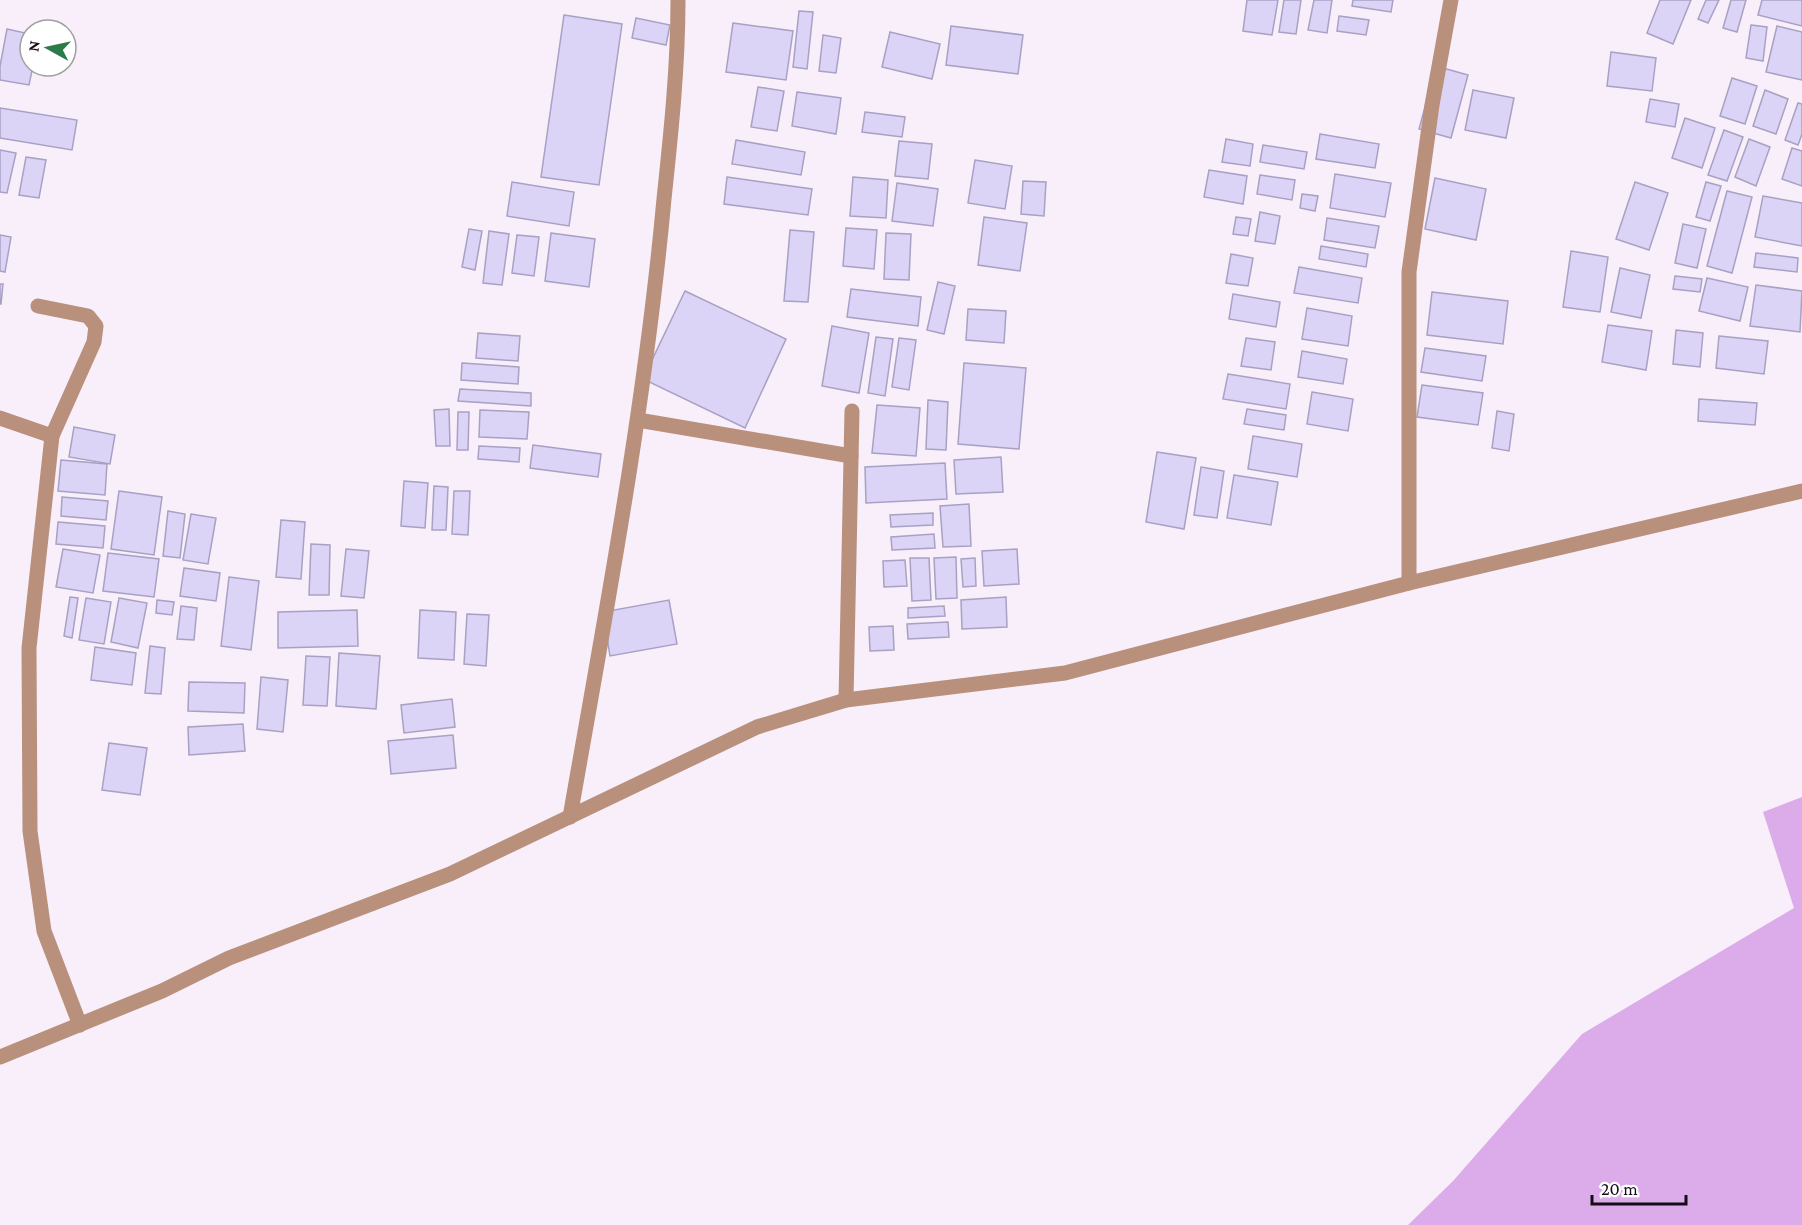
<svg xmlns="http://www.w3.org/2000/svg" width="1802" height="1225" viewBox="0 0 1802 1225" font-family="'Crimson Pro',serif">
<rect width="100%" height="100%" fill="#f8effb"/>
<polygon fill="#dcacea" points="1802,797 1802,1225 1408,1225 1453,1181 1582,1034 1794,908 1763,812"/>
<g fill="#dbd4f7" stroke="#a8a1c3" stroke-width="1.5">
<polygon points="1247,0 1278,0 1272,35 1243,31"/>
<polygon points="1284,0 1301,0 1296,34 1279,32"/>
<polygon points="1314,0 1332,0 1327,33 1308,30"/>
<polygon points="1353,0 1393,0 1391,12 1352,6"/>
<polygon points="1660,0 1691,0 1673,44 1647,33"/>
<polygon points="1706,0 1719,0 1708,23 1698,19"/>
<polygon points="1731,0 1746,0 1737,32 1723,28"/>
<polygon points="1762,0 1802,0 1802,26 1758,15"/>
<polygon points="799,11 813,12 807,69 793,67"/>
<polygon points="564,15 622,24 599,185 541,177"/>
<polygon points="1339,16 1369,20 1366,35 1337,31"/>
<polygon points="636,18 670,25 666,45 632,38"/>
<polygon points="733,23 793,31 786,80 726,72"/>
<polygon points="1751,25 1767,27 1763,61 1746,58"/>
<polygon points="951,26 1023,35 1018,74 946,65"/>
<polygon points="1777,26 1802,32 1802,80 1766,72"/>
<polygon points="7,29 30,34 30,66 33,66 29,85 0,80 0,66"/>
<polygon points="890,32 940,44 932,79 882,67"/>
<polygon points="823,35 841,38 836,73 819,71"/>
<polygon points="1611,52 1656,58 1652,91 1607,86"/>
<polygon points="1436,66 1468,75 1451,138 1419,129"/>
<polygon points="1732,78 1757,86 1745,124 1720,116"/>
<polygon points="758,87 784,91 777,131 751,127"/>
<polygon points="1473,90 1514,98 1506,138 1465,130"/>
<polygon points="1765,90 1788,99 1776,134 1753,126"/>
<polygon points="797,92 841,98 836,134 792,126"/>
<polygon points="1650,99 1679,104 1675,127 1646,122"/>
<polygon points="1798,103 1802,104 1802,134 1798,145 1785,140"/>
<polygon points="0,108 77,120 72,150 0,138"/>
<polygon points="865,112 905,117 902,137 862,132"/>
<polygon points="1685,118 1715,128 1702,168 1672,158"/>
<polygon points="1724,130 1743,137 1727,181 1708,175"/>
<polygon points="1320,134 1379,144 1375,168 1316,159"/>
<polygon points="1226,139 1253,144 1250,166 1222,162"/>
<polygon points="1749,139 1770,147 1756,186 1735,177"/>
<polygon points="736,140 805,152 801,175 732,164"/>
<polygon points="899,141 932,144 928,179 895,176"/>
<polygon points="1263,145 1307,152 1304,169 1260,162"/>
<polygon points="1792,148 1802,151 1802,186 1782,179"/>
<polygon points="0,150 16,153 7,193 0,192"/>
<polygon points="26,157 46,160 39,198 19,195"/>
<polygon points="975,160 1012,166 1005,209 968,203"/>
<polygon points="1209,170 1247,176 1243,204 1204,197"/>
<polygon points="1335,174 1391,183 1385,217 1330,208"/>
<polygon points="1260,175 1295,180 1292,200 1257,194"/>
<polygon points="727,177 812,189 808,215 724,204"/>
<polygon points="853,177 888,180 886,218 850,216"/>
<polygon points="1435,178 1486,189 1476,240 1425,229"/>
<polygon points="1023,181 1046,182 1044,216 1021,214"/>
<polygon points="512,182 574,192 569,226 507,216"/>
<polygon points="1635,182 1668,193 1649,250 1616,239"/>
<polygon points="1706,182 1721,186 1710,221 1696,217"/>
<polygon points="897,183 938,189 933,226 892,221"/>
<polygon points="1727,191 1752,197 1732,273 1707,266"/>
<polygon points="1302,194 1318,196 1315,211 1300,208"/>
<polygon points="1763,196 1802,203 1802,246 1755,237"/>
<polygon points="1260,212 1280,216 1275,244 1255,241"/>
<polygon points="984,217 1027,223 1020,271 978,265"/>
<polygon points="1236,217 1251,219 1248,236 1233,234"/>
<polygon points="1327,218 1379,226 1375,248 1324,240"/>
<polygon points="1683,224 1706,229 1697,268 1675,263"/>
<polygon points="846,228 877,230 874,269 843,266"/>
<polygon points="469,229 482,231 475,270 462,267"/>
<polygon points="790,230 814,232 808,302 784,301"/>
<polygon points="489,231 509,234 502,285 483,283"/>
<polygon points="551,233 595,239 589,287 545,281"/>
<polygon points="886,233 911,234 909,280 884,279"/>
<polygon points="0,235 11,237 5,272 0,271"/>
<polygon points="517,235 539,237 534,276 512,273"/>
<polygon points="1321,246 1368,254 1366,267 1319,259"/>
<polygon points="1571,251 1608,257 1600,312 1563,307"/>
<polygon points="1756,253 1798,258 1797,272 1754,267"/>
<polygon points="1231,254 1253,258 1248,286 1226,283"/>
<polygon points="1299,267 1362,278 1358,303 1294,293"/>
<polygon points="1620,268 1650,275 1641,318 1611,312"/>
<polygon points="1675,276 1702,279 1700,292 1673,289"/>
<polygon points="1707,278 1748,287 1740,321 1699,311"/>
<polygon points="938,282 955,286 944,334 927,330"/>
<polygon points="0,284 3,284 1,304 0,304"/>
<polygon points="1756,285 1802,291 1800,332 1750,326"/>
<polygon points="851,289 921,297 918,326 847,317"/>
<polygon points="685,291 786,339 745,428 643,379"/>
<polygon points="1432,292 1508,301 1503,344 1427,335"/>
<polygon points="1233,294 1280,302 1276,327 1229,319"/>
<polygon points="1307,308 1352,316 1348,346 1302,339"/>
<polygon points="968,309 1006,311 1004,343 966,340"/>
<polygon points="1608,325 1652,331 1646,370 1602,362"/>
<polygon points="832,326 869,333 859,393 822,386"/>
<polygon points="1676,330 1703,333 1700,367 1673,364"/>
<polygon points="478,333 520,336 518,361 476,358"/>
<polygon points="1719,336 1768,341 1764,374 1716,368"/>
<polygon points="876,337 893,339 885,396 868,393"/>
<polygon points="899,338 916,340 909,390 892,387"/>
<polygon points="1246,338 1275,342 1271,370 1241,366"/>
<polygon points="1425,348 1486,356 1482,381 1421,372"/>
<polygon points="1302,351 1347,359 1343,384 1298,377"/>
<polygon points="462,363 519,367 518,384 461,380"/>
<polygon points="964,363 1026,368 1019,449 958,444"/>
<polygon points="1228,374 1290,384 1286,409 1223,399"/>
<polygon points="1422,385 1483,393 1478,425 1417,417"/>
<polygon points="460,389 531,393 531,406 458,401"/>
<polygon points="1312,392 1353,399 1348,431 1307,424"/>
<polygon points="1699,399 1757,403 1755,425 1698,421"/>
<polygon points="928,400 948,402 946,450 926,449"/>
<polygon points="877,405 920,408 916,456 872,453"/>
<polygon points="449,409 450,446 436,446 434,410"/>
<polygon points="1247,409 1286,415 1284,430 1244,424"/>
<polygon points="480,410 529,412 527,439 479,437"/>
<polygon points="1497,411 1514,414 1509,451 1492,448"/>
<polygon points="458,412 469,412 468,450 457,450"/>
<polygon points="74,427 115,435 110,464 69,457"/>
<polygon points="1253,436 1302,444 1297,477 1248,469"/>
<polygon points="533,445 601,454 598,477 530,468"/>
<polygon points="479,446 520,448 519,462 478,459"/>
<polygon points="1157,452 1196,458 1184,529 1146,522"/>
<polygon points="1001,457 1003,492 956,494 954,460"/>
<polygon points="61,460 107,464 105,495 58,491"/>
<polygon points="945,463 947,499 866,503 865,467"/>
<polygon points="1201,467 1224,471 1217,518 1194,515"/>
<polygon points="1234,475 1278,482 1271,525 1227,518"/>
<polygon points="404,481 428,483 425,528 401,526"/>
<polygon points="434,486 448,487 446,530 432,530"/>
<polygon points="119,491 162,497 154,555 111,549"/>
<polygon points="454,491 470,491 468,535 452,534"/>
<polygon points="62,497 108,501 106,520 61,516"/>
<polygon points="969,504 971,546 943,547 940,506"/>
<polygon points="168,511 185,514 180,558 163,556"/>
<polygon points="933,513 933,525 891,527 890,515"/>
<polygon points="191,514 216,518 208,564 183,560"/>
<polygon points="281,520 305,522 301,579 276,577"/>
<polygon points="58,522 105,526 103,548 56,544"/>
<polygon points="934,534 935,548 892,550 891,537"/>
<polygon points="311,544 330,545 329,595 309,595"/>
<polygon points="63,549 100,555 93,593 56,587"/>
<polygon points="346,549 369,551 364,598 341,596"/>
<polygon points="1017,549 1019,584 984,586 982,551"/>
<polygon points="108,553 159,559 154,597 103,591"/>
<polygon points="956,557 957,598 936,599 934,558"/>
<polygon points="910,558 929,558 931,600 912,601"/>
<polygon points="975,558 976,586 963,587 961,559"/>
<polygon points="905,560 907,586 884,587 883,561"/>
<polygon points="184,568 220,573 216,601 180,596"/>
<polygon points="229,577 259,581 251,650 221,646"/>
<polygon points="70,597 78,598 72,638 64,636"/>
<polygon points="1006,597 1007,627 962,629 961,600"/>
<polygon points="86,598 111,602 104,644 79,640"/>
<polygon points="119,598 147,603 138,648 111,642"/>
<polygon points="157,600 174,602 172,615 156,613"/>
<polygon points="669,600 677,644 610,656 603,612"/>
<polygon points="181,606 197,608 194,640 177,639"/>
<polygon points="944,606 945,616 908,618 908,608"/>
<polygon points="357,610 358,646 278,648 278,612"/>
<polygon points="420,610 456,612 454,660 418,658"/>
<polygon points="467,614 489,615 486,666 464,664"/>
<polygon points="948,622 949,637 908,639 907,624"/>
<polygon points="893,626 894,650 870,651 869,627"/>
<polygon points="150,646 165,648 161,694 145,693"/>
<polygon points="95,647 136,653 132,685 91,680"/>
<polygon points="339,653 380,656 376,709 336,706"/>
<polygon points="306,656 330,657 327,706 303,705"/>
<polygon points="261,677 288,680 283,732 257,729"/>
<polygon points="189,682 245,683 244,713 188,711"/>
<polygon points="452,699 455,727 404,733 401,705"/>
<polygon points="243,724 245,751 189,755 188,727"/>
<polygon points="453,735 456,768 391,774 388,741"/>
<polygon points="109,743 147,748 140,795 102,790"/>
</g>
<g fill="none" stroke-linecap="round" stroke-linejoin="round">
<g stroke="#b9907b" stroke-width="15">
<polyline points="38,306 88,316 96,326 94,342 52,436 29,648 30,831 44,931 80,1025"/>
<polyline points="0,418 52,436"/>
<polyline points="638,420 851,456"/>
<polyline points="1409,583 1409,272 1432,105 1451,0"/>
<polyline points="846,700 852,411"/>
<path d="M570 817C606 611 645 407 664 199 671 133 678 67 678 0"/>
<polyline points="0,1057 162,991 229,958 450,874 757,727 846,700 1065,673 1409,583 1802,491"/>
</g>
</g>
<g transform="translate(48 48) rotate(278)"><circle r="28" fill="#ffffff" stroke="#a19ea2" stroke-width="1.5"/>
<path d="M0-4.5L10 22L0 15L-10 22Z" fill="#2d7a4a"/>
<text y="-9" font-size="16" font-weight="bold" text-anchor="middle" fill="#140c16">N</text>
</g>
<path d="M1592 1195v9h94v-9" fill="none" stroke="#140c16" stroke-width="3"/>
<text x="1601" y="1195" font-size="18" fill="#140c16" stroke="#ffffff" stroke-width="4.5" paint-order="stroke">20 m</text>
</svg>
